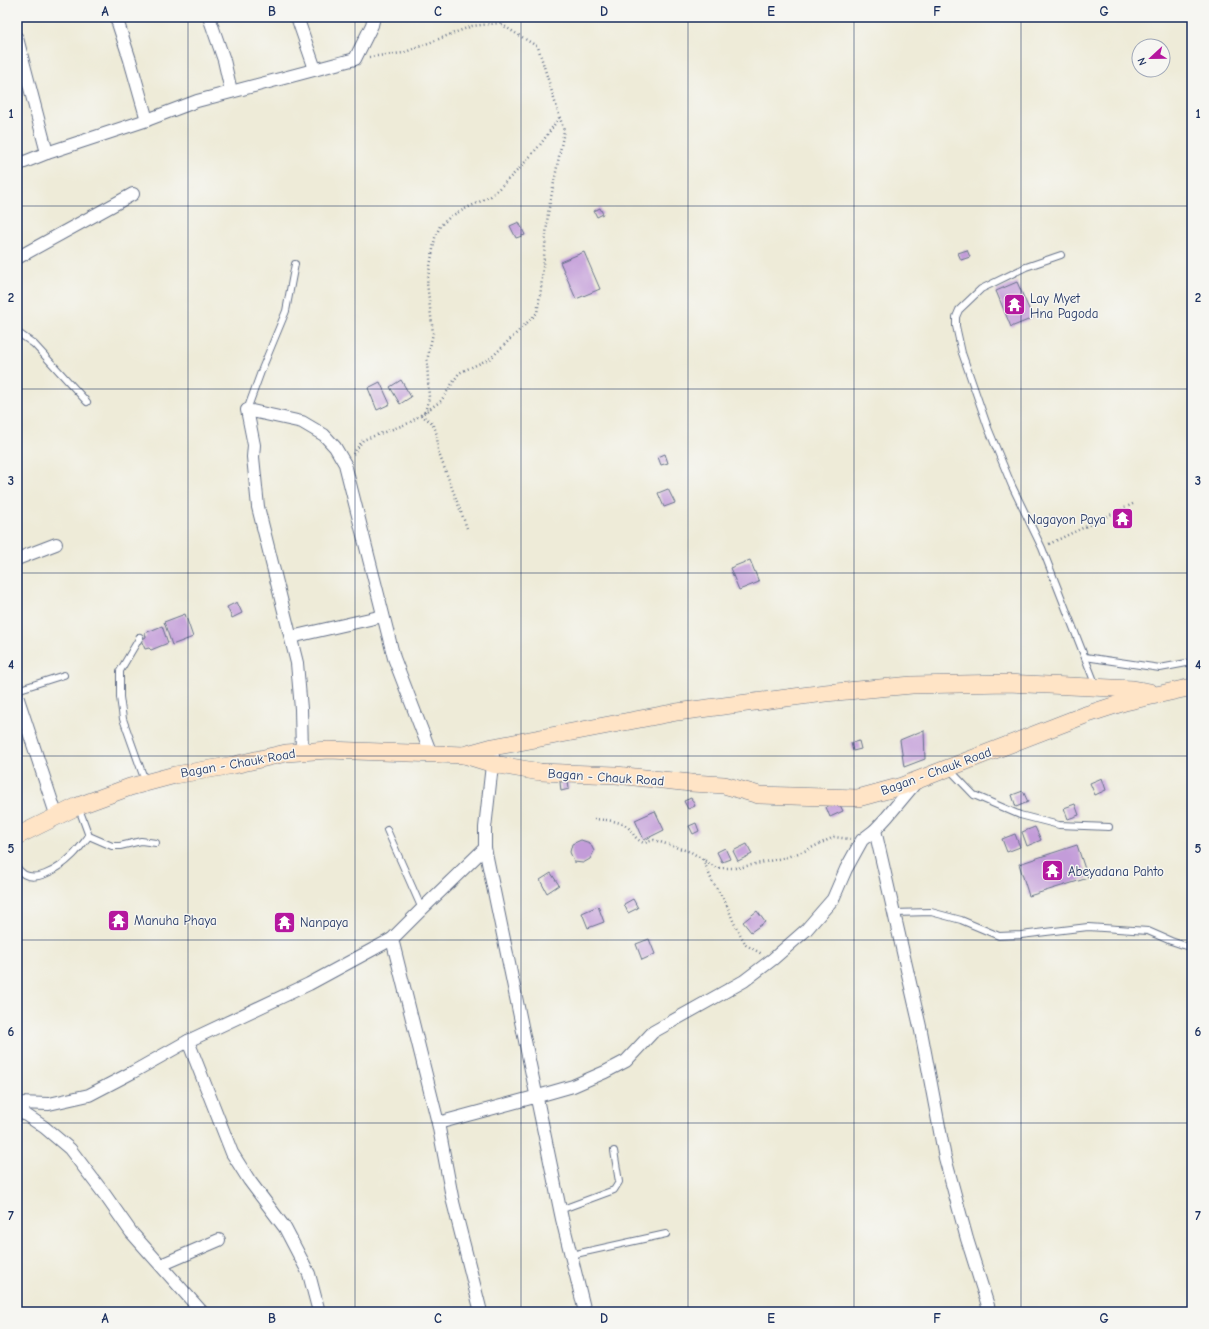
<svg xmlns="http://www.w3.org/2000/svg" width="1209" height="1329" viewBox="0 0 1209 1329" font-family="'Comic Neue',sans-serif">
<rect width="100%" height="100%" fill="#f6f6f2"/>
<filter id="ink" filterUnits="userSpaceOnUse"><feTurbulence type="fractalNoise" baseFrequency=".025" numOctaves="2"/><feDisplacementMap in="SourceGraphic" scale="8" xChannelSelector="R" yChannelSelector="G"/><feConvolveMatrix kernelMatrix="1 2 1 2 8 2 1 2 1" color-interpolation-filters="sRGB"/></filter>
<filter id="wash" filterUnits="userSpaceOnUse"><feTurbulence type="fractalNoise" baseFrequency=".012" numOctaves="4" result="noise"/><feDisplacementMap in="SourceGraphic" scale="16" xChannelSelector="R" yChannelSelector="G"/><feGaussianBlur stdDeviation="0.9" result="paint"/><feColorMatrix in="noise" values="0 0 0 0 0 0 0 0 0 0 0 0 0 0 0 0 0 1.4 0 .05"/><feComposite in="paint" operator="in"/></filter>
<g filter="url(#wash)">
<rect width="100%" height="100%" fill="#eeebd8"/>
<g id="blocks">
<g fill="#c39cd9">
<polygon points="600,208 603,214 597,217 594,211"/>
<polygon points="519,222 525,235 516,238 510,226"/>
<polygon points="967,250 970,257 961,260 958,253"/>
<polygon points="584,252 600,289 576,299 560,262"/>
<polygon points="1017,282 1033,318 1011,327 996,291"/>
<polygon points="401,380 411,397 400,404 390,387"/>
<polygon points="380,382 390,404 377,410 368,388"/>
<polygon points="665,454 668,463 661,465 658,457"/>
<polygon points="668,489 675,503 664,507 658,493"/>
<polygon points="750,560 759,582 739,590 730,568"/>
<polygon points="237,602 242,613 232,618 227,607"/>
<polygon points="185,614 193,637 172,645 164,622"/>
<polygon points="162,626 168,643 151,650 149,648 145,649 141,640 146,637 145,633"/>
<polygon points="924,730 925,759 904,767 900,740"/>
<polygon points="859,741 861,749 853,751 851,743"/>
<polygon points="1102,778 1106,790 1095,795 1090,783"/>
<polygon points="568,781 569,789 561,791 560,782"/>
<polygon points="1023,791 1028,802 1016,807 1012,795"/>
<polygon points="691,798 695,806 688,809 684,801"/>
<polygon points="838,801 843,811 830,817 826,807"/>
<polygon points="1075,804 1079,815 1068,819 1064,808"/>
<polygon points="655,811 664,830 644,840 635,820"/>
<polygon points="696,823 699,831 693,834 689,826"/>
<polygon points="1035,827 1041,840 1027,846 1022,832"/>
<polygon points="1015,834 1020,847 1007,852 1002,839"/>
<polygon points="581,840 590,843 594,851 590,859 583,863 574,862 570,852 572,844"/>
<polygon points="747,844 752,854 738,861 733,851"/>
<polygon points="1077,845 1088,878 1029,896 1019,864"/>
<polygon points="725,848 730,859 722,862 717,852"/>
<polygon points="551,873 559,885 547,893 540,880"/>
<polygon points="633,899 638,908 628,913 624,904"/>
<polygon points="598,906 604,922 588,928 582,913"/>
<polygon points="757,911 765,922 751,932 743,922"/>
<polygon points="649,939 655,954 642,960 636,944"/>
</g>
</g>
</g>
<g filter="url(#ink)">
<use href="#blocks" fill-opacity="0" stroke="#657189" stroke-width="1"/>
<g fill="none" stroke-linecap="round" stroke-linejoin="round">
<defs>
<g id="service">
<polyline points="1061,255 1026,267 981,289 959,310 956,317 956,326 962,353 988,428 1012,486 1042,548 1096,686"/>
<polyline points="17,332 34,344 87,402"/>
<polyline points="247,410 262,369 286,311 295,264"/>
<polyline points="140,637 120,671 120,697 123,719 145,781"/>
<polyline points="1085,657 1160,668 1192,662"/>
<polyline points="17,690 64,675"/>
<polyline points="949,769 974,795 1020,815 1059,825 1109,827"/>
<polyline points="78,806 89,836 112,846 120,846 141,841 156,843"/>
<polyline points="387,830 422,909"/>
<path d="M17 867C30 889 60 868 73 855 79 849 84 842 89 836"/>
<polyline points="894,913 931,912 961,920 999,936 1021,935 1088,927 1148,931 1171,941 1192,948"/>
<polyline points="560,1210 614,1190 619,1182 614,1151"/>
<polyline points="571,1255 666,1234"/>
</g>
<g id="minor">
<polyline points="116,17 130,60 147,120"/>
<polyline points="209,17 224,60 231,91"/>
<polyline points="297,17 315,69"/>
<polyline points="17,38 47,153"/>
<polyline points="17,165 47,153 147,120 197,101 355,59 372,25 374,17"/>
<polyline points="17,258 133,194"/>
<polyline points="17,559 56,544"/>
<polyline points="291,637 383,616"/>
<polyline points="17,696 57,817"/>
<polyline points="302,752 301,709 297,663 258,507 253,457 254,445 247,410 302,422 324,435 335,447 345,464 394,658 431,754"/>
<polyline points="493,756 485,828 485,848 562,1219 585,1312"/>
<polyline points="875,830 921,1031 945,1158 967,1239 990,1312"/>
<polyline points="392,939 438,1123 453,1202 481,1312"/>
<polyline points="188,1041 232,1153 249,1180 285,1228 309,1274 319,1312"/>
<polyline points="17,1103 49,1104 89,1095 133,1072 188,1041 309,984 392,939 422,909 485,848"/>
<polyline points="17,1109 44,1127 70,1149 105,1195 131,1232 202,1312"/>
<polyline points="438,1123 538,1096 573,1086 605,1072 626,1061 653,1032 744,981 773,959 806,930 833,899 846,869 862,840 875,830 887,817 917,781"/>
<polyline points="161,1265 219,1240"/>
</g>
<g id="secondary">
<polyline points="464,755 493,747 677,712 825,693 912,685 1008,683 1133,689 1150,692"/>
<polyline points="17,836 78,806 130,787 175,775 234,765 286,753 328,750 464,755 493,764 540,772 616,775 691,783 724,785 759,795 858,798 902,786 1085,715 1125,702 1192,687"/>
</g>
</defs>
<use href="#service" stroke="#657189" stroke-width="8"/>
<use href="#minor" stroke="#657189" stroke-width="14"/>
<use href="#secondary" stroke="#657189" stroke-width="18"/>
<g stroke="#657189" stroke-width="2.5" stroke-dasharray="1 3" stroke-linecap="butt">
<polyline points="369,57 403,53 472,26 499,23 520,17"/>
<polyline points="425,412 429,398 427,361 433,333 427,283 435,238 440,226 451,216 491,196 519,169 540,145 559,118"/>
<polyline points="421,415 431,422 435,429 437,435 438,451 467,528"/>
<polyline points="353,454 363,440 409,423 441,401 459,373 491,358 537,313 541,289 548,213 564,131 538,47 499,23"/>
<polyline points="1049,544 1135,503"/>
<path d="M594 819C605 820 617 820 626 826 634 831 632 838 644 843L654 840 691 852 717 868H738L787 857 807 850 834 837 850 839"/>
<polyline points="703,859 712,881 726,903 734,923 746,945 762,954"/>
</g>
<use href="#service" stroke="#fff" stroke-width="6"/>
<use href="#minor" stroke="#fff" stroke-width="12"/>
<use href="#secondary" stroke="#ffe4c6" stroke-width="17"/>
</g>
</g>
<path fill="none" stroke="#1b2f5e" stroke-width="1" stroke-opacity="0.55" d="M188 17V1312M355 17V1312M521 17V1312M688 17V1312M854 17V1312M1021 17V1312M17 206H1192M17 389H1192M17 573H1192M17 756H1192M17 940H1192M17 1123H1192"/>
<defs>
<symbol id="temple-square" viewBox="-11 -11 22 22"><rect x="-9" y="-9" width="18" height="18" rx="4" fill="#b5179e" stroke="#f6f6f2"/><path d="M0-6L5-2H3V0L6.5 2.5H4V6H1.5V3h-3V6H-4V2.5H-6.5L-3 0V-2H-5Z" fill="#fff"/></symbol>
</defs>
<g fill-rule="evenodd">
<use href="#temple-square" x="1002" y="292" width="25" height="25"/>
<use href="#temple-square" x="1110" y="506" width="25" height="25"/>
<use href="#temple-square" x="1040" y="858" width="25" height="25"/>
<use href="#temple-square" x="106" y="908" width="25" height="25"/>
<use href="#temple-square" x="272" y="910" width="25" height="25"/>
</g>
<g text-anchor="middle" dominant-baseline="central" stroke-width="3" stroke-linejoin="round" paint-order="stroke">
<g font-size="13" fill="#1b2f5e" stroke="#f6f6f2" text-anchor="start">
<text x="1030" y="298">Lay Myet<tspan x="1030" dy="15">Hna Pagoda</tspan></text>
<text x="1106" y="519" text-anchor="end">Nagayon Paya</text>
<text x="1068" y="871">Abeyadana Pahto</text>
<text x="134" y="920">Manuha Phaya</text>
<text x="300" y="922">Nanpaya</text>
</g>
<g font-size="13" fill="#1b2f5e" stroke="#f6f6f2">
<text transform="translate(238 763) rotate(-10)">Bagan - Chauk Road</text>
<text transform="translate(936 771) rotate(-20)">Bagan - Chauk Road</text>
<text transform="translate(606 777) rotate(4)">Bagan - Chauk Road</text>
</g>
</g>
<rect width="1209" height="1329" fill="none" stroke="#f6f6f2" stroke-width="44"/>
<g transform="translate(1151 58) rotate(248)"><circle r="19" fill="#f6f6f2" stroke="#9ea6b7"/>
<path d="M0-3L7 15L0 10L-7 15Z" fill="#b5179e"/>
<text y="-6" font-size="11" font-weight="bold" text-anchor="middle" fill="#1b2f5e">N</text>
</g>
<rect x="22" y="22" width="1165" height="1285" fill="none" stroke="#1b2f5e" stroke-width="1.5"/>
<g font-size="13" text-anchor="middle" font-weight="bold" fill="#1b2f5e">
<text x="105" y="16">A</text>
<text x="272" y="16">B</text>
<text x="438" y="16">C</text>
<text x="604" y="16">D</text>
<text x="771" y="16">E</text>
<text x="937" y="16">F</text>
<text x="1104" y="16">G</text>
<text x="11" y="118">1</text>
<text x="1198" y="118">1</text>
<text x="11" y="302">2</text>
<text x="1198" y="302">2</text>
<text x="11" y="485">3</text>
<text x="1198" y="485">3</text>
<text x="11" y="669">4</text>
<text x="1198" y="669">4</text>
<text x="11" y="853">5</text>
<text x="1198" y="853">5</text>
<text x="11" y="1036">6</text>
<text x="1198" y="1036">6</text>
<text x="11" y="1220">7</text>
<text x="1198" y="1220">7</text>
<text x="105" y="1323">A</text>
<text x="272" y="1323">B</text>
<text x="438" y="1323">C</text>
<text x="604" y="1323">D</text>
<text x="771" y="1323">E</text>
<text x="937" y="1323">F</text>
<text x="1104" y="1323">G</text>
</g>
</svg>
